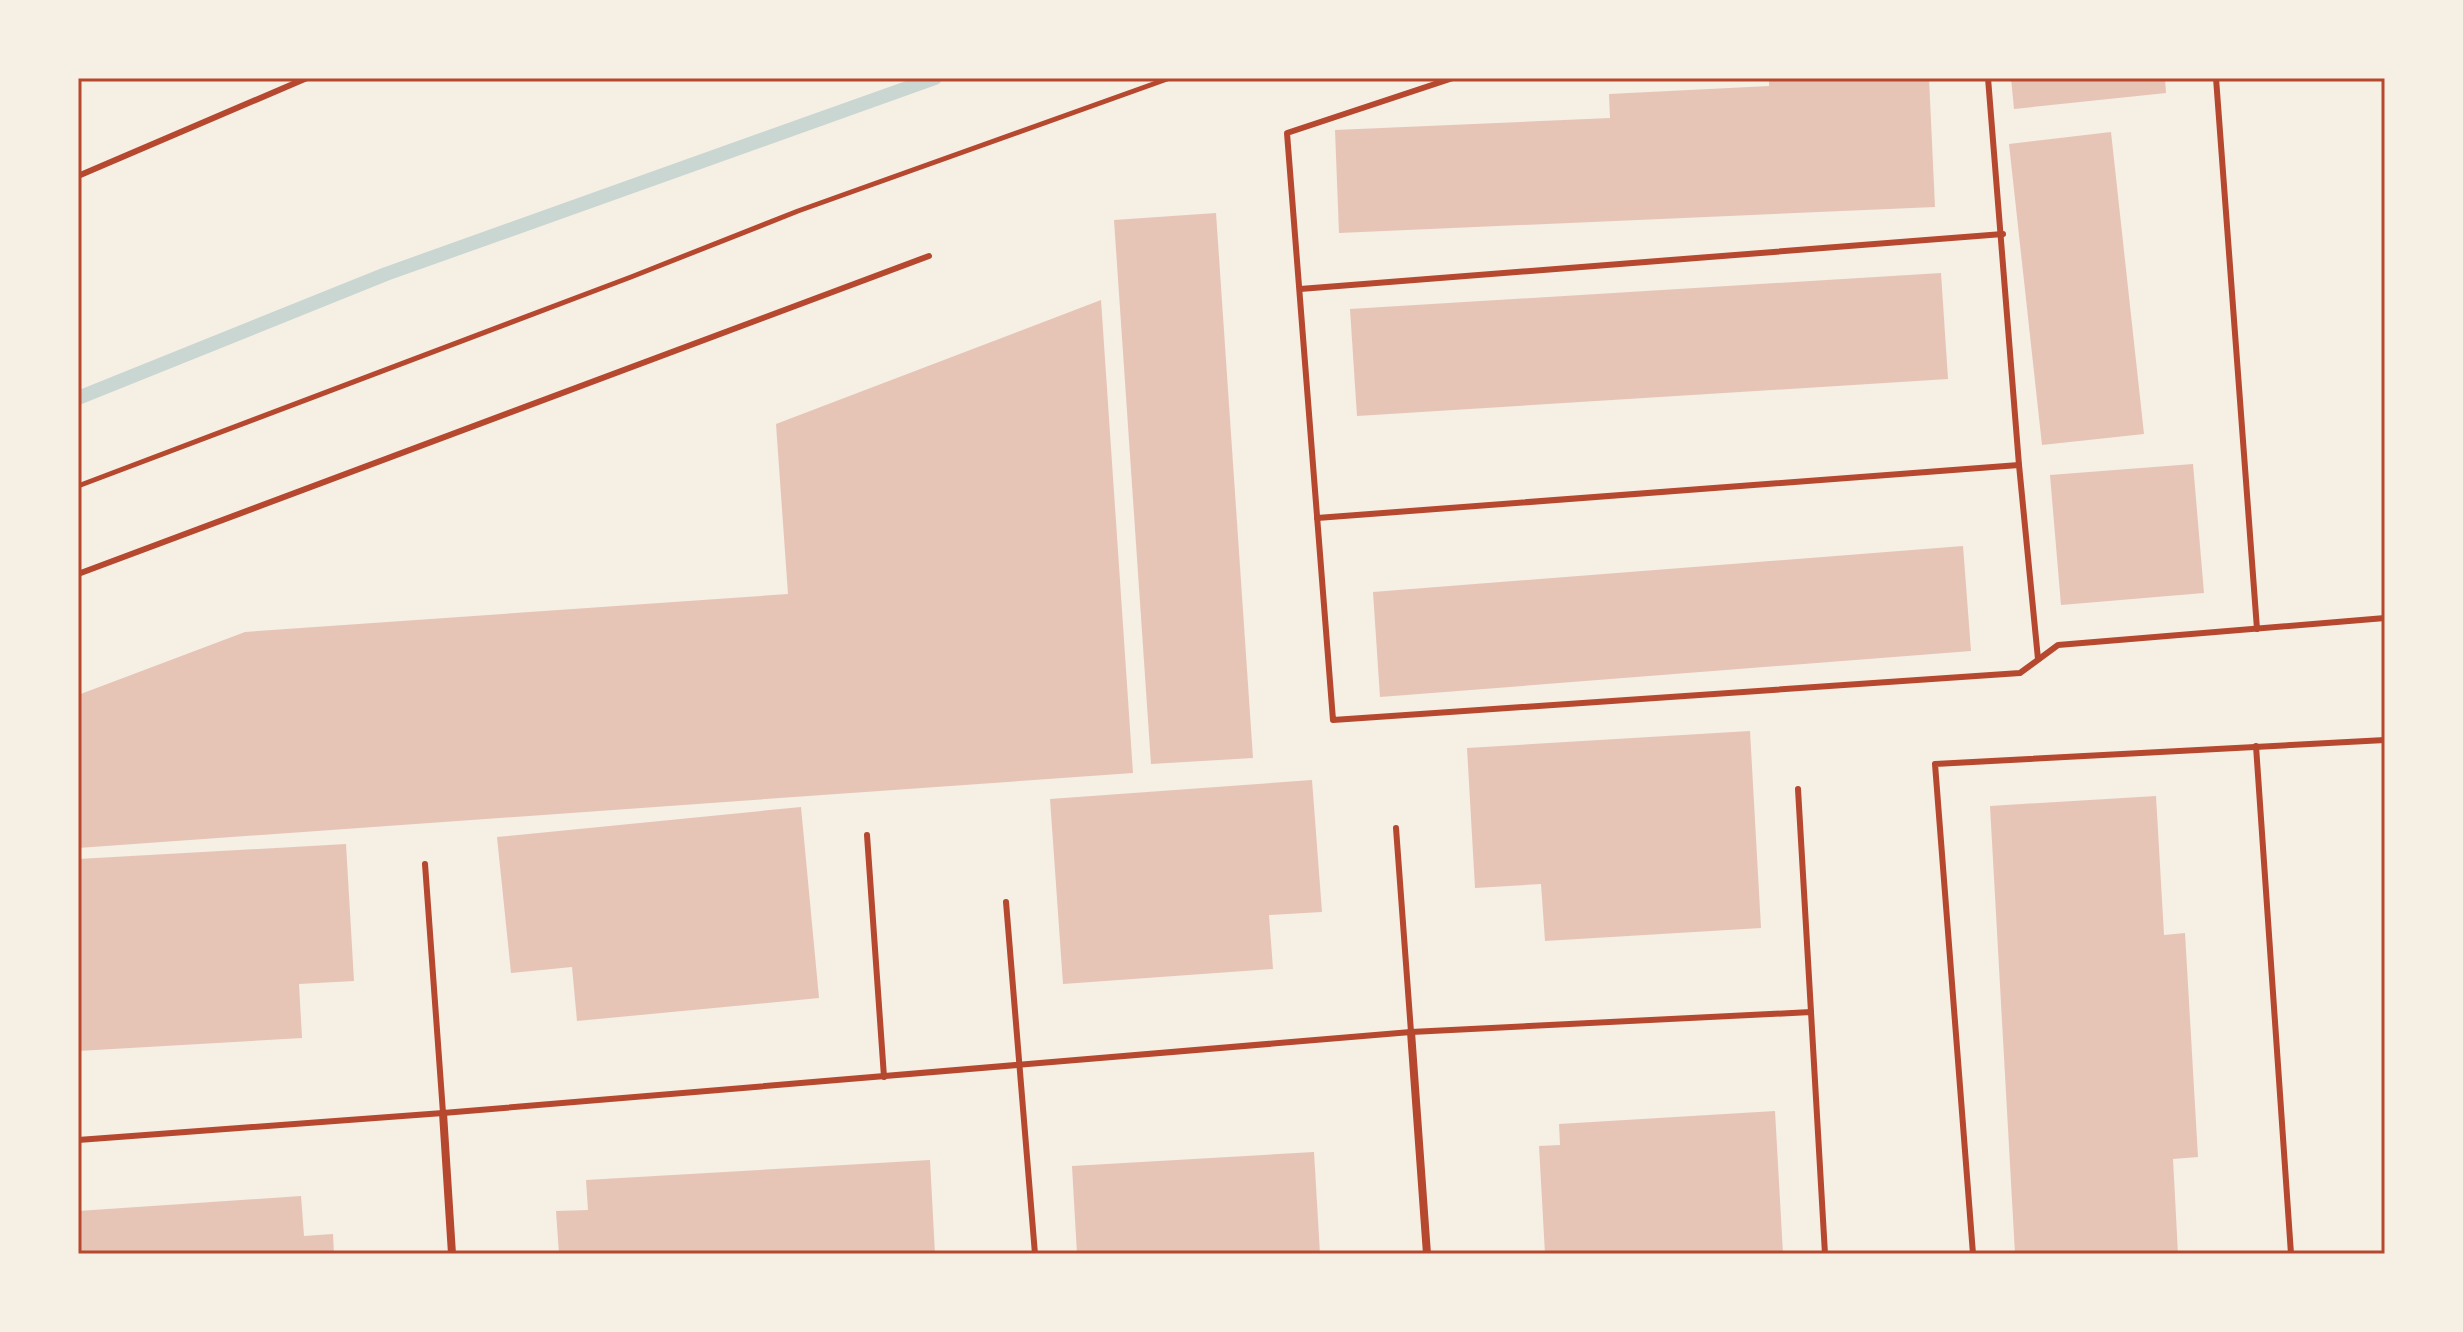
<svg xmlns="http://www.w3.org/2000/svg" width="2463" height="1332" viewBox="0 0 2463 1332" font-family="'Noto Sans',sans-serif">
<rect width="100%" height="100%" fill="#f6efe4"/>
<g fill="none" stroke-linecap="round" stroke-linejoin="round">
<polyline stroke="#c9d6d2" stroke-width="14" points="78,398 386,274 935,78"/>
</g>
<g fill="#e6c5b7">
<polygon points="1769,78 1929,78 1935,207 1339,233 1335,130 1610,118 1609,94 1769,86"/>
<polygon points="2011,78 2165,78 2166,93 2014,109"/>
<polygon points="2111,132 2144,434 2042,445 2009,144"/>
<polygon points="1216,213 1253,758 1151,764 1114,220"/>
<polygon points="1941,273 1948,379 1357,416 1350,309"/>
<polygon points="1101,300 1133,773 78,848 78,695 245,632 788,594 776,424"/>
<polygon points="2193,464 2204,593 2061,605 2050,475"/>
<polygon points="1963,546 1971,651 1380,697 1373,592"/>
<polygon points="1750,731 1761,928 1545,941 1541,884 1475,888 1467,748"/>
<polygon points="1312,780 1322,912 1269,915 1273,969 1063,984 1050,799"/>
<polygon points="2156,796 2164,935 2185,933 2198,1157 2173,1159 2178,1254 2015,1254 1990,806"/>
<polygon points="801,807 819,998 577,1021 572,967 511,973 497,837"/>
<polygon points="346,844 354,981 299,984 302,1038 78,1051 78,859"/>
<polygon points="1775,1111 1783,1254 1545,1254 1539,1146 1560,1145 1559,1124"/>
<polygon points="1314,1152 1320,1254 1077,1254 1072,1166"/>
<polygon points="930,1160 935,1254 559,1254 556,1211 588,1210 586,1180"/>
<polygon points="301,1196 304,1236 333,1234 334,1254 78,1254 78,1211"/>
</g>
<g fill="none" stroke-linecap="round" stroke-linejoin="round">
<polyline stroke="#b5482f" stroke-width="5" points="78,486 631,277 798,211 1170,78"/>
<g stroke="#b5482f" stroke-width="6">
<polyline points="1453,78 1287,133 1333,720 2020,673 2058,645 2385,618"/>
<polyline points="1988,78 2019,465 2038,659"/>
<polyline points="2216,78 2257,629"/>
<polyline points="78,176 307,78"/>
<polyline points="1300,289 2003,234"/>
<polyline points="1317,518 2019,465"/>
<polyline points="78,574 929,256"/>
<polyline points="2256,746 2291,1254"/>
<polyline points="1798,789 1811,1012"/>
<polyline points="1396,828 1411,1032"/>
<polyline points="867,835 884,1077"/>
<polyline points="425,864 443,1113"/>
<polyline points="1006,902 1035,1254"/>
<polyline points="78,1140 443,1113 1411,1032 1811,1012 1825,1254"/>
<polyline points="1973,1254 1935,764 2385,740"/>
</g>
<g stroke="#b5482f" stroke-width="8">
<polyline points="1411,1032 1427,1254"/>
<polyline points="443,1113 452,1254"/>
</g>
</g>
<rect width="2463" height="1332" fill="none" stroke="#f6efe4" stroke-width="160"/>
<rect x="80" y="80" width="2303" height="1172" fill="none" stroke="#b5482f" stroke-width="3"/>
</svg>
